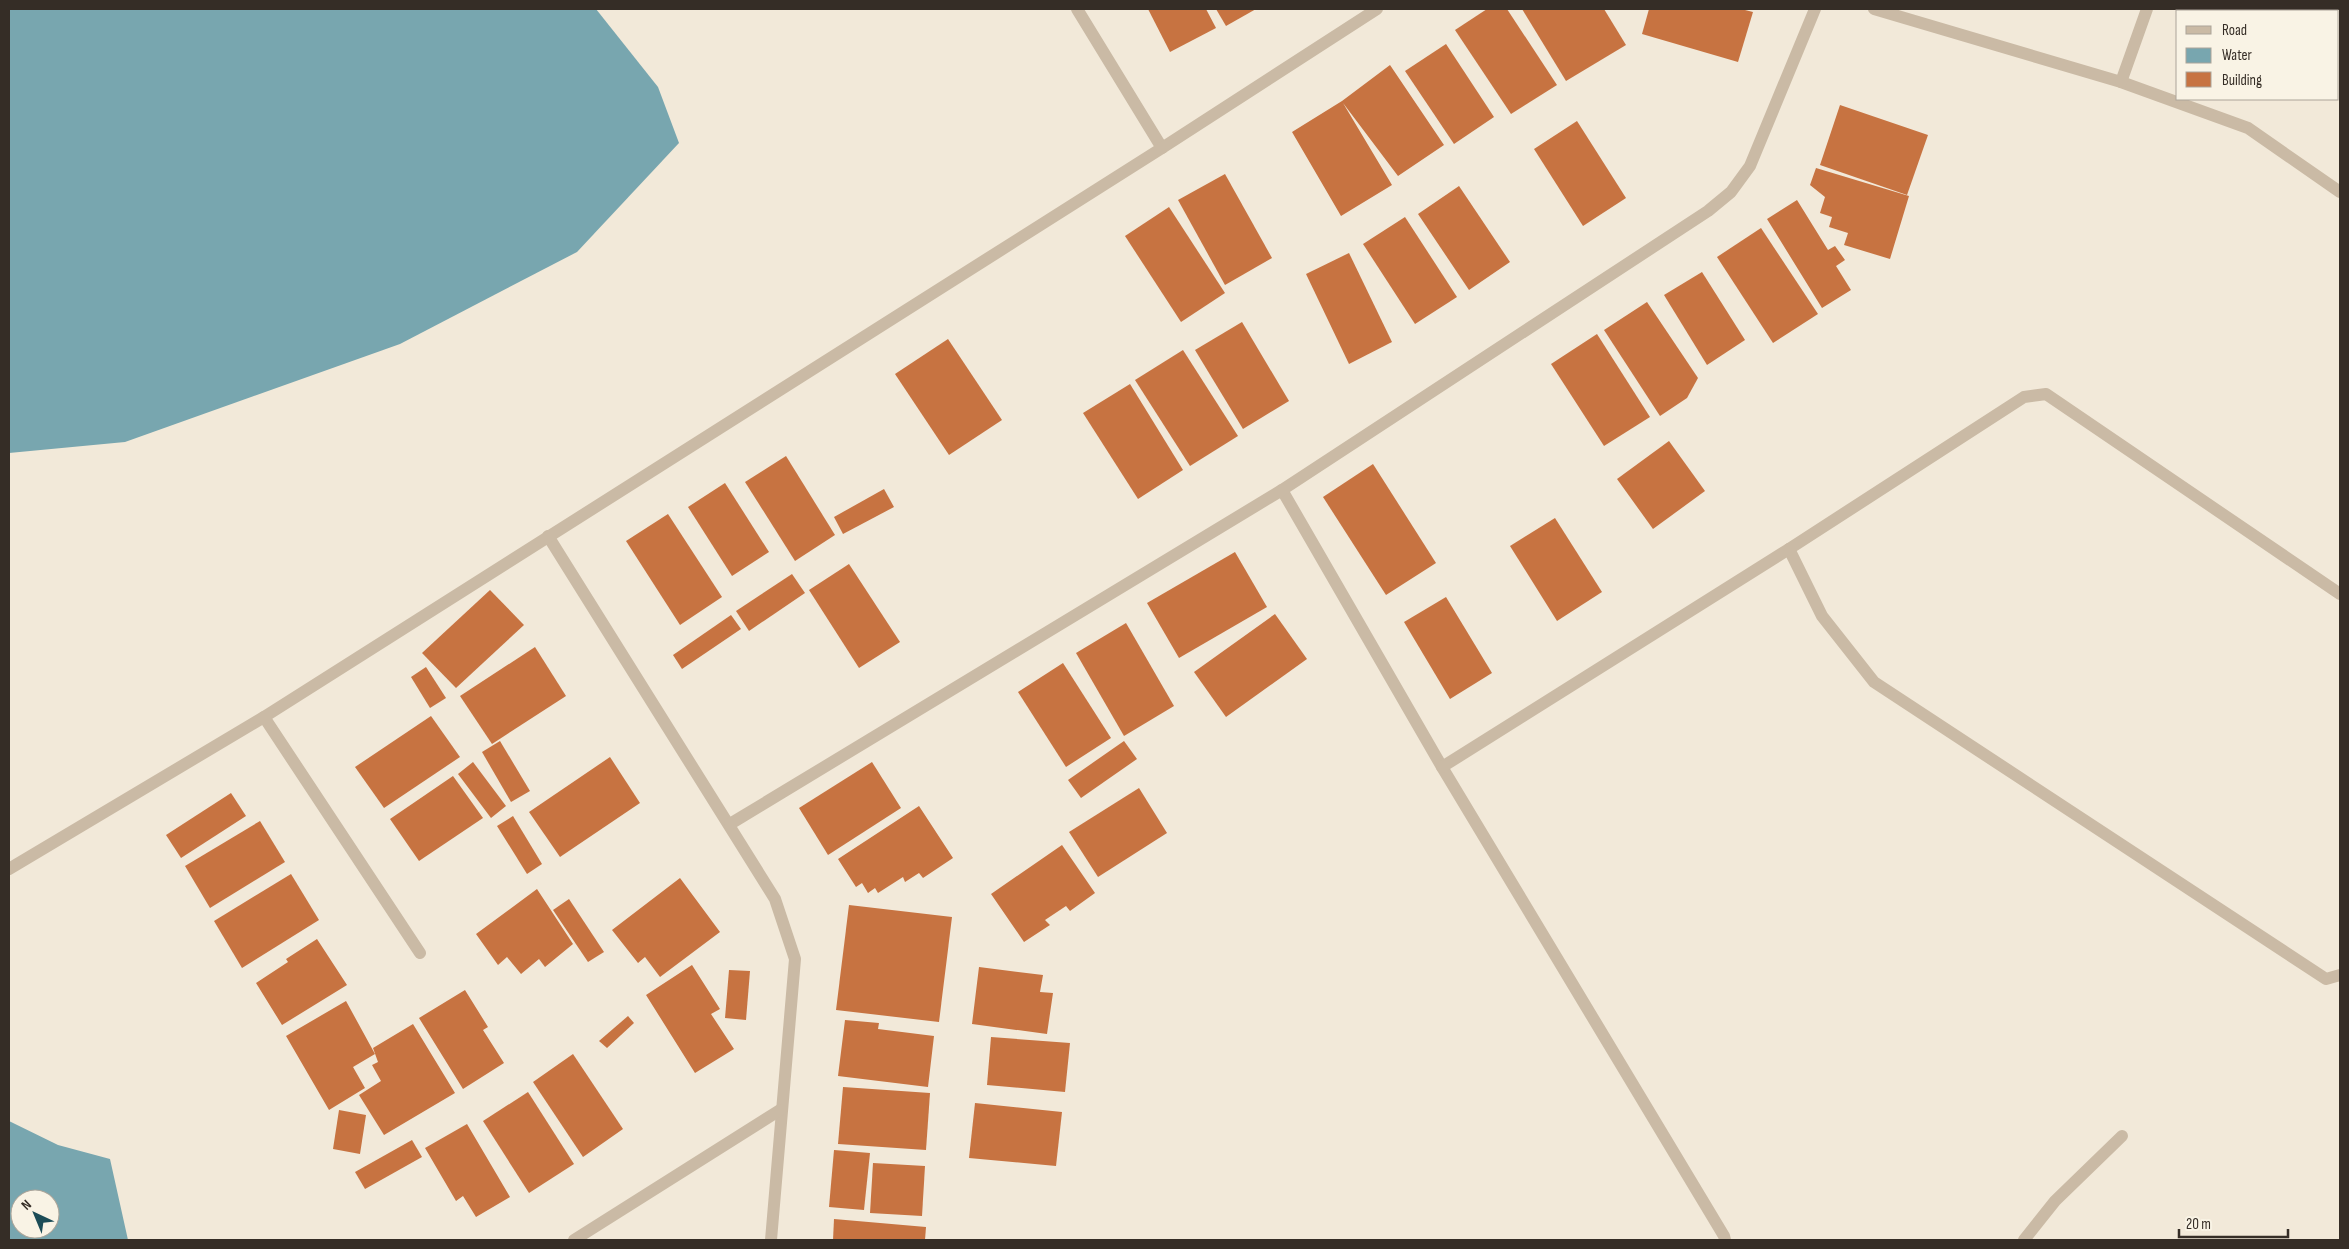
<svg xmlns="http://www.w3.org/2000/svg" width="2349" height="1249" viewBox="0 0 2349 1249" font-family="'Sofia Sans Condensed',sans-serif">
<rect width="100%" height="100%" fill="#f2e9d9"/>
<g fill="#78a6af" fill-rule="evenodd">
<polygon points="9,9 596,9 658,87 679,143 577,252 400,344 125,442 9,453"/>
<path d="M9 1121 58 1145 110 1159 128 1240H9ZM20 1199H50V1229H20Z"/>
</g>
<g fill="#c77341">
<polygon points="1148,9 1206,9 1216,28 1170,52"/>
<polygon points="1216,9 1256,9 1226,26"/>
<polygon points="1487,9 1507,9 1557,85 1511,114 1455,30"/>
<polygon points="1522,9 1604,9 1626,45 1566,81"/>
<polygon points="1649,9 1741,9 1753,12 1738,62 1642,34"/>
<polygon points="1446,44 1494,117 1454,144 1405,71"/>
<polygon points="1390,65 1444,145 1398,176 1343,103 1392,185 1341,216 1292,132 1342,101"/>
<polygon points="1840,105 1928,135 1907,195 1820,165"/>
<polygon points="1577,121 1626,198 1583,226 1534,149"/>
<polygon points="1816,168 1909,196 1890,259 1844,245 1848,233 1829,227 1832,217 1820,213 1825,197 1810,185"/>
<polygon points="1225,174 1272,258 1225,285 1178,200"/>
<polygon points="1459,186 1510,262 1469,290 1418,214"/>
<polygon points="1797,200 1828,250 1835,246 1845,260 1836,266 1851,290 1822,308 1767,219"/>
<polygon points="1169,207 1225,293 1181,322 1125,236"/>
<polygon points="1405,217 1457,297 1415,324 1363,244"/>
<polygon points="1761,228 1818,314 1773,343 1717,257"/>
<polygon points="1349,253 1392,342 1349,364 1306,274"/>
<polygon points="1702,272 1745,340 1707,365 1664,295"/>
<polygon points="1647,302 1698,378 1687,398 1660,416 1604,330"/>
<polygon points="1242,322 1289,401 1243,429 1195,350"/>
<polygon points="1597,334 1650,417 1604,446 1551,364"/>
<polygon points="948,339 1002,420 949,455 895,374"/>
<polygon points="1183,350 1238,436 1190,466 1135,380"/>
<polygon points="1130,384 1183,470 1138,499 1083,413"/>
<polygon points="1669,441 1705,491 1653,529 1617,479"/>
<polygon points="786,456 835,535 795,561 745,482"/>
<polygon points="1373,464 1436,563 1386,595 1323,497"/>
<polygon points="725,483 769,552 732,576 688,507"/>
<polygon points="884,489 894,507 843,534 834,517"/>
<polygon points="668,514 722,597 680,625 626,541"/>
<polygon points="1555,518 1602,592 1557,621 1510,546"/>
<polygon points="1235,552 1267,607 1179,658 1147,603"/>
<polygon points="849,564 900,642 859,668 809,590"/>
<polygon points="792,574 805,593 749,631 736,611"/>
<polygon points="490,590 524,625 456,688 422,653"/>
<polygon points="1446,597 1492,673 1450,699 1404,622"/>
<polygon points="1275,614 1307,659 1226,717 1194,672"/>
<polygon points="731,615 741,629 682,669 673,655"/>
<polygon points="1126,623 1174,706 1124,736 1076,653"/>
<polygon points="535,647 566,696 492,744 460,696"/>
<polygon points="1063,663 1111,738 1066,767 1018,692"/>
<polygon points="426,667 446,698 430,708 411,677"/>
<polygon points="431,716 460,757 384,808 355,767"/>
<polygon points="500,741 530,791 511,802 482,752"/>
<polygon points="1124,741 1137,759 1081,798 1068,780"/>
<polygon points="610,757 640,803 560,857 529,812"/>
<polygon points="473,762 506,806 491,818 458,774"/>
<polygon points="872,762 901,808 828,855 799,808"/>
<polygon points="453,776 483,818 419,861 390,819"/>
<polygon points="1139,788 1167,833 1098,877 1069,832"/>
<polygon points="231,793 246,816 181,858 166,835"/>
<polygon points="919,806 953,858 923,878 919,873 905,882 903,877 878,893 875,888 868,893 862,883 856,887 838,859"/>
<polygon points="513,816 542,864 527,874 497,826"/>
<polygon points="260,821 285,862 210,908 185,866"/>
<polygon points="1062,845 1095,893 1070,911 1066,906 1045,920 1050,925 1024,942 991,894"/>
<polygon points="291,874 319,920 242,968 214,921"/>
<polygon points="680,878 720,932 660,977 645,957 638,963 612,930"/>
<polygon points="537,889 573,944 545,967 539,959 521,974 507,957 498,965 476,934"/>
<polygon points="569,899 604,952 588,962 553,910"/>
<polygon points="849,905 952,917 939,1022 836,1010"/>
<polygon points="317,939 347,985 282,1025 256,983 288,962 286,959"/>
<polygon points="692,965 720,1009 711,1014 734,1049 695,1073 646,995"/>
<polygon points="979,967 1043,975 1040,992 1053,993 1047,1034 972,1024"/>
<polygon points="729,970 750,971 746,1020 725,1018"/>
<polygon points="465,990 488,1027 483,1030 504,1063 463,1089 419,1018"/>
<polygon points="346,1001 375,1054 353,1067 365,1088 329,1110 286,1036"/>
<polygon points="628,1016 634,1023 607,1048 599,1041"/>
<polygon points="845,1020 879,1023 878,1029 934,1036 928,1087 838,1076"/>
<polygon points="413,1024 455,1093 384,1135 359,1095 381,1081 372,1065 378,1062 373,1048"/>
<polygon points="991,1037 1070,1043 1065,1092 987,1085"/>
<polygon points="573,1054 623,1129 583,1157 533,1082"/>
<polygon points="843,1087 930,1093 926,1150 838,1144"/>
<polygon points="528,1092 574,1164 529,1193 483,1121"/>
<polygon points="975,1103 1062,1112 1056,1166 969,1158"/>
<polygon points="339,1110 366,1115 360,1154 333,1149"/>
<polygon points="467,1124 510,1197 476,1217 463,1196 456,1201 425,1148"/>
<polygon points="412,1140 422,1157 365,1189 355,1172"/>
<polygon points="834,1150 870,1153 864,1210 829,1207"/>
<polygon points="873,1163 925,1166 922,1216 870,1213"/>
<polygon points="834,1219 926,1227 925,1240 833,1240"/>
</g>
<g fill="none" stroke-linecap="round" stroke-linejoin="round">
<g stroke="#cabaa5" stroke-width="12">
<polyline points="1077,9 1162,148"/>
<polyline points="1874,9 2121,82 2248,128 2340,192"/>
<polyline points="2121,82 2147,9"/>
<polyline points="1282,490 1442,767 1724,1236 1725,1240"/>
<polyline points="548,536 775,899 795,959 771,1240"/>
<polyline points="1789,549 1822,616 1874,682 2326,979 2340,975"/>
<polyline points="264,717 420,953"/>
<polyline points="1442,767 1789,549 2024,397 2046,394 2340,594"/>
<polyline points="730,824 1282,490 1708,211 1731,192 1750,166 1815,9"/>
<polyline points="9,869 264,717 1162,148 1377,9"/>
<polyline points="574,1240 780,1110"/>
<polyline points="2024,1240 2055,1201 2122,1136"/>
</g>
</g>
<rect width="2349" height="1249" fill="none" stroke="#352d26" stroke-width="20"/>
<rect x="2176" y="10" width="162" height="90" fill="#f9f3e5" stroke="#aba499"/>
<rect x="2186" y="26" width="25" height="8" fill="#cabaa5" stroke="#aba499"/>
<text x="2222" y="35" font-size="15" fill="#352d26">Road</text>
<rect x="2186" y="48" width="25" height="15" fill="#78a6af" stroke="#aba499"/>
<text x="2222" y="60" font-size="15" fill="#352d26">Water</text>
<rect x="2186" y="72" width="25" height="15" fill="#c77341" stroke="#aba499"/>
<text x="2222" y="85" font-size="15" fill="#352d26">Building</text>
<g transform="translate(35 1214) rotate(316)"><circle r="24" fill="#f9f3e5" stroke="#aba499"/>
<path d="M0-4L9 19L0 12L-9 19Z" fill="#1c4c57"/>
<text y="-8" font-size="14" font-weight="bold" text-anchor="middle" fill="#352d26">N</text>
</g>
<path d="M2179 1229v8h109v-8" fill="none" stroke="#352d26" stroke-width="2.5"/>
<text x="2186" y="1229" font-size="15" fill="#352d26" stroke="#f9f3e5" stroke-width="4" paint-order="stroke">20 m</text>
</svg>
